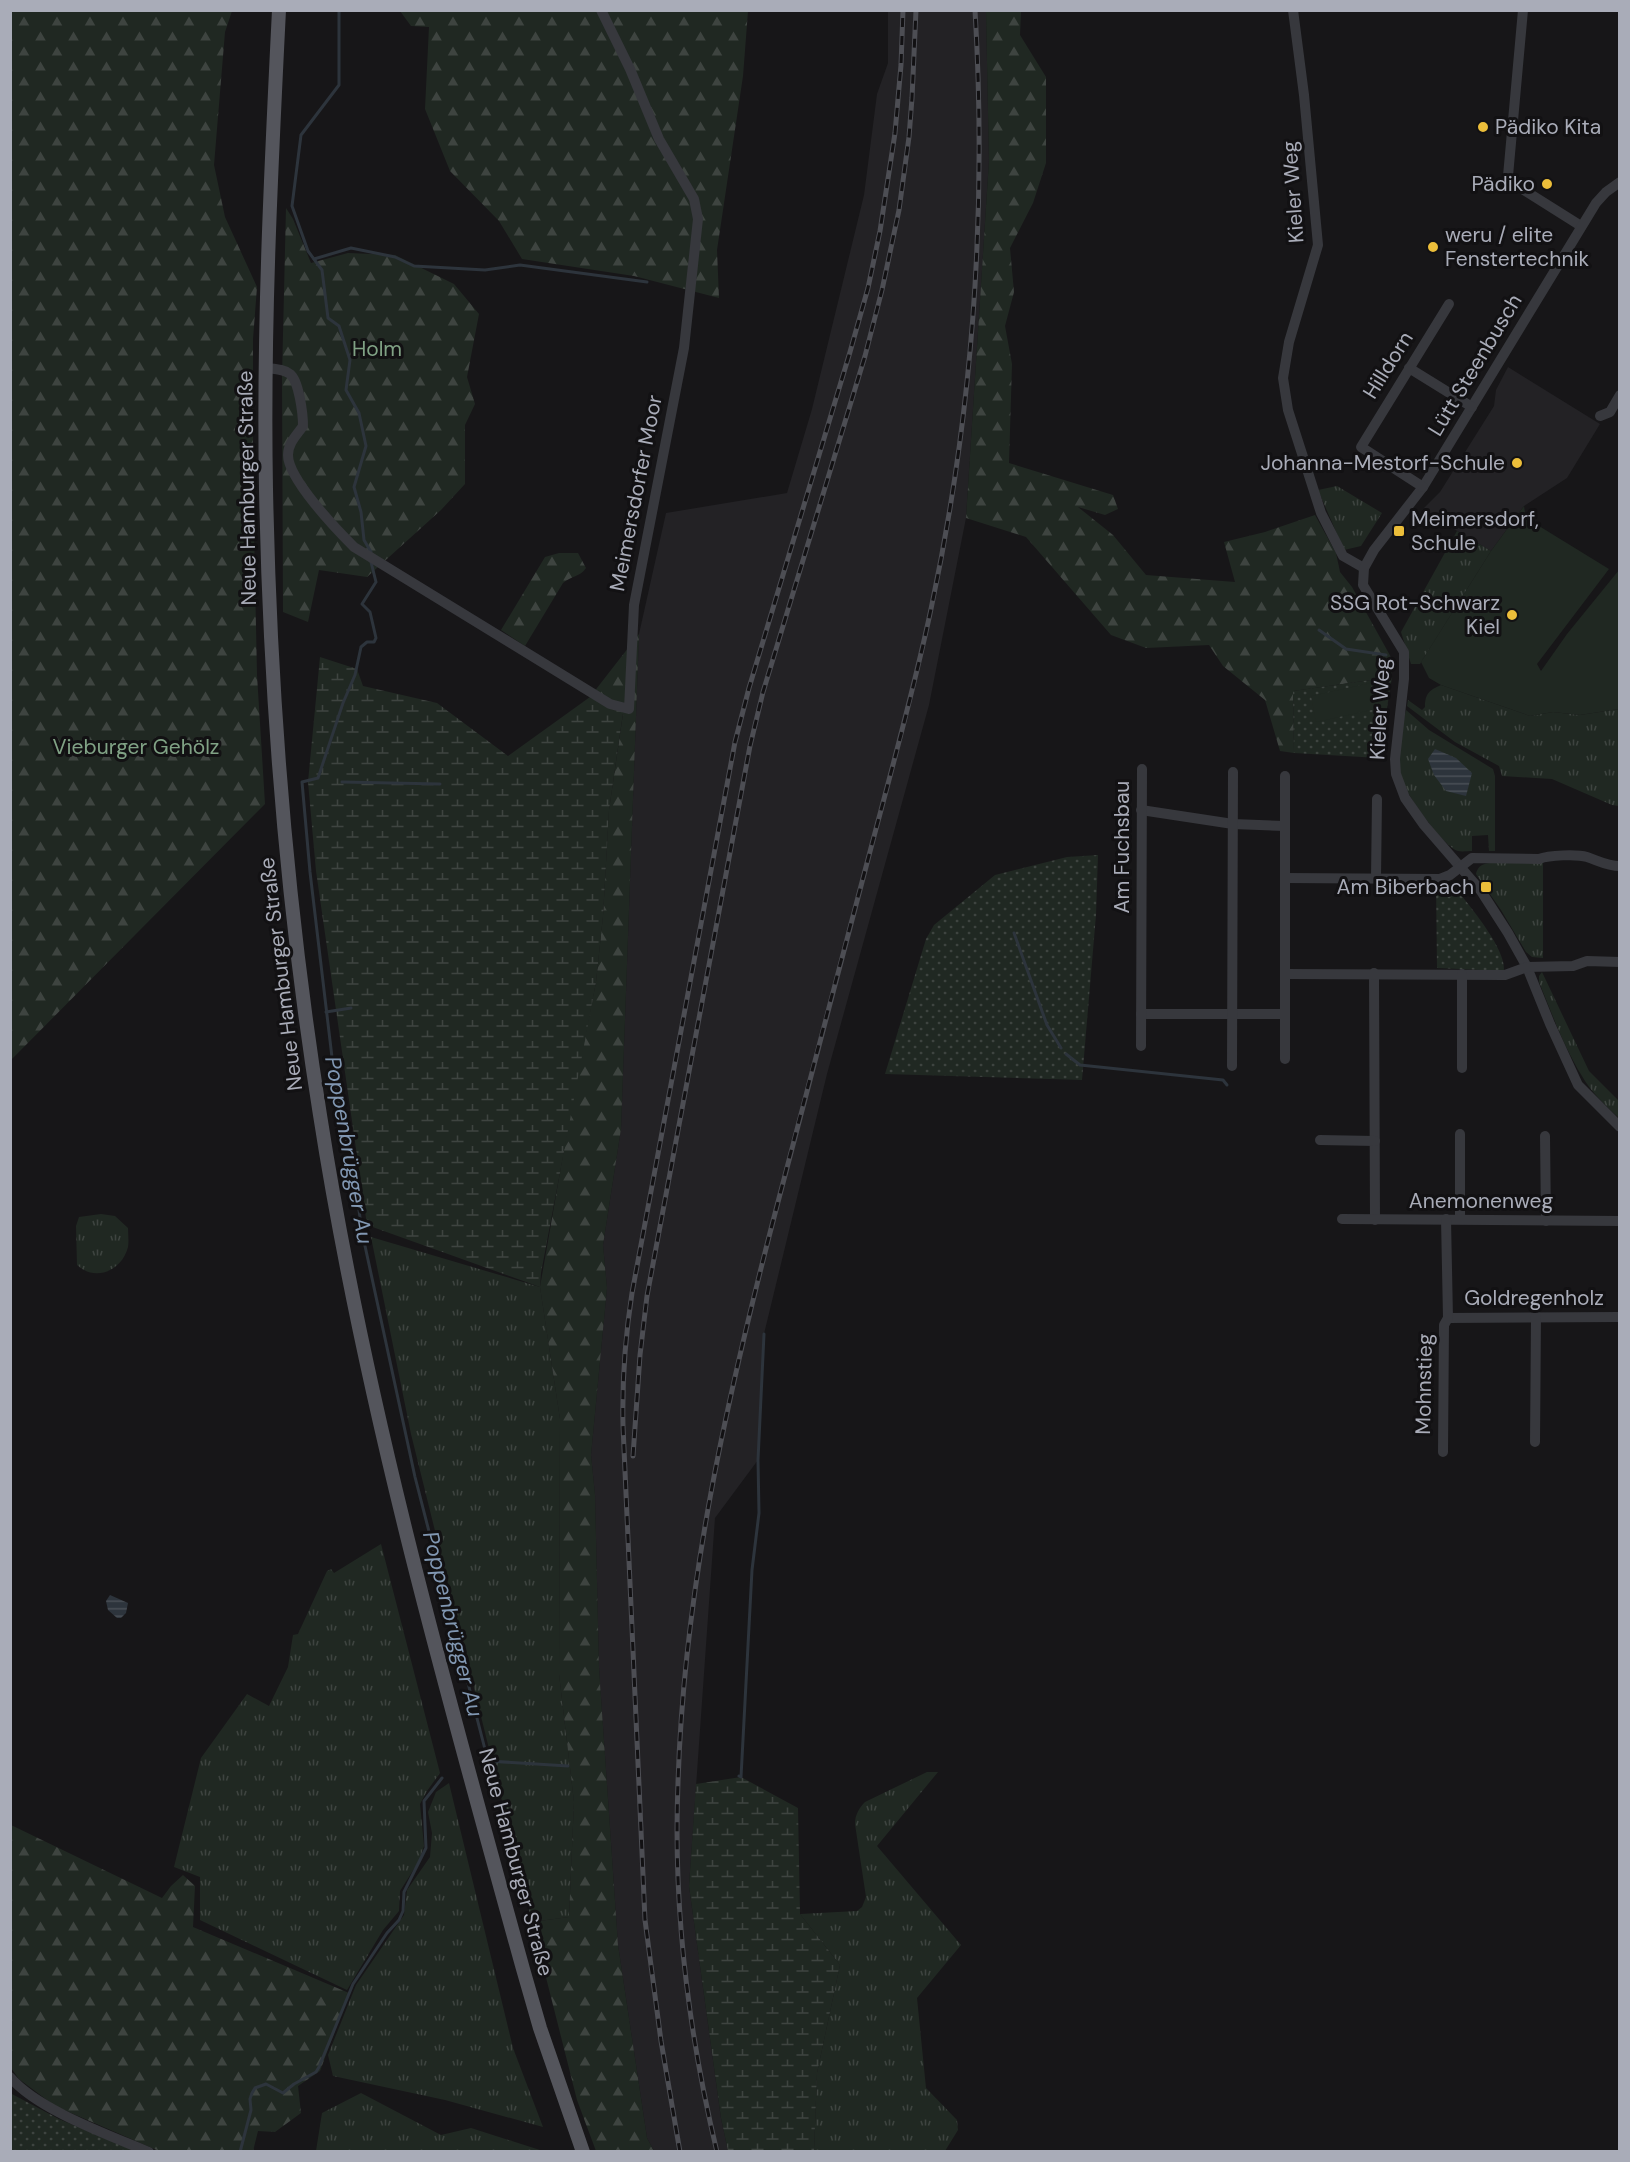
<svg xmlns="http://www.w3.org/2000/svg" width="1630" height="2162" viewBox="0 0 1630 2162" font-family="'DM Sans',sans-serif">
<defs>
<pattern id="grass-tufts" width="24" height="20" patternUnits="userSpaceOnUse" patternTransform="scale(1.5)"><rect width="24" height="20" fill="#202822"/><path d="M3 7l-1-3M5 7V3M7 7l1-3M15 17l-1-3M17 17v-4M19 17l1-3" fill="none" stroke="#3e4440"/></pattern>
<pattern id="forest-firs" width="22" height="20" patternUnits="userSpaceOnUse" patternTransform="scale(1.5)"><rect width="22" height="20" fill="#202822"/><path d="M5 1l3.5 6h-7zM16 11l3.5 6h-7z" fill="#3e4440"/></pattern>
<pattern id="wetland-marsh" width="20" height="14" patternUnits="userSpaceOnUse" patternTransform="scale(1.5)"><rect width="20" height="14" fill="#202822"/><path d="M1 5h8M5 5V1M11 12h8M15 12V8" fill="none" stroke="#3e4440"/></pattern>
<pattern id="park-dots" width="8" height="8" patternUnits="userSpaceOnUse" patternTransform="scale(1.5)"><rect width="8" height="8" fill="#202822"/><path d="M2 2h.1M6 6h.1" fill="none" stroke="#3e4440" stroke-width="1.8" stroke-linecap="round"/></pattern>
<pattern id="water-rules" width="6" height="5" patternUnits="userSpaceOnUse" patternTransform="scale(1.5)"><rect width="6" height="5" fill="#2d343c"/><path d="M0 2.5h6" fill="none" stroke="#494f56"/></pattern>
</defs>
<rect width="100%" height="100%" fill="#171618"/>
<g fill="#232225">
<polygon points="888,11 986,11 989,161 966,518 929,705 827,1074 764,1334 758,1460 715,1518 689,1886 721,2118 728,2151 654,2151 647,2138 618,1945 599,1668 595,1495 591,1455 607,1288 603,1245 621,1129 639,634 666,513 787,493 812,409 864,195 877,94 888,63"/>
<polygon points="1508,367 1600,424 1567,478 1524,506 1491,551 1422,510 1440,492 1494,406 1496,390"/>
</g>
<g fill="url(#grass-tufts)">
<polygon points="1337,486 1382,513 1361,546 1344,550 1318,490"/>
<polygon points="1457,531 1491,551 1420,664 1411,664 1401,632"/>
<path d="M1441 685 1530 716 1553 712 1580 715 1619 709V806L1612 805 1552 779 1502 776 1499 766 1455 742 1407 706 1408 700 1422 710 1425 707C1425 693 1430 690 1441 685Z"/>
<path d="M1406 710 1429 730 1493 769 1495 776V851H1489L1488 835 1472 836V851C1468 851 1462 852 1458 851 1444 847 1406 794 1401 779 1394 757 1401 732 1406 710Z"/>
<path d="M1495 862 1543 863V958L1532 957 1526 952 1501 910 1476 874C1479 863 1485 864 1495 862Z"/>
<path d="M1542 972 1589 1071 1619 1101V1118C1606 1106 1591 1092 1582 1076 1564 1047 1552 1014 1539 982V976Z"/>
<path d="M101 1214 115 1216 128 1228C128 1234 129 1241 128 1247 122 1271 95 1282 77 1265L76 1226 79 1217Z"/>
<polygon points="371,1237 540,1287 560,1419 559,1674 574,1802 569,1917 532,1922 411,1434"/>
<polygon points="381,1544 440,1773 427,1791 420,1804 424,1846 419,1861 400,1891 399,1911 383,1930 347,1990 200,1920 200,1877 174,1867 201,1758 247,1694 269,1706 288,1667 293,1635 298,1634 327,1571 331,1569 334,1573"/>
<path d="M927 1772H938L877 1846 961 1945 917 1998 926 2088 957 2120 958 2130 945 2151H814L817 2073 840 1965 800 1914 857 1911 862 1907 866 1897 855 1824C855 1815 859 1808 865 1802Z"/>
<polygon points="449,1783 513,2048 543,2127 445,2100 333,2076 328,2055 356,1985 404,1915 407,1890 430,1857 432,1833 428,1812 436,1792"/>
<polygon points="361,2093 441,2135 471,2128 543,2151 316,2151 322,2113"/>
</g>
<g fill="url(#forest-firs)">
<polygon points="11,10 232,11 225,32 214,165 225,217 257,287 253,339 253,483 257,675 265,804 11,1060"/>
<polygon points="400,11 748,11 743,76 717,250 719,298 634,276 522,259 499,221 450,171 425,109 429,27 411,26"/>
<polygon points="986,11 1021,11 1020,35 1046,77 1046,163 1033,203 1010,248 1014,292 1005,326 1012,364 1009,463 1113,495 1118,509 1105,515 1078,507 1113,535 1146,575 1235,582 1224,542 1265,532 1315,515 1336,553 1340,572 1352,587 1392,659 1392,677 1293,691 1294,753 1280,751 1265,700 1223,666 1209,645 1146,648 1111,635 1026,537 966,518 989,161"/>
<polygon points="286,208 293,219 311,263 348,253 395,255 454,284 479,314 467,377 475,404 465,425 465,484 441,510 367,577 319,570 308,622 283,612 282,377"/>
<path d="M559 553H578L586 568C580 577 571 576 563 583L525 646 501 630 545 557Z"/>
<polygon points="639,634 621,1129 603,1245 607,1288 591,1455 595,1495 599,1668 618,1945 647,2138 654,2151 596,2151 577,2100 532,1922 569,1917 574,1802 559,1674 560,1419 540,1287 573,1098 596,982 603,916 609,810 623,714 590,697"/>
<polygon points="11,1825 162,1898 171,1886 183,1875 195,1886 193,1927 349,1993 320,2071 298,2086 301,2113 275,2132 258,2131 253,2151 159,2151 55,2106 19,2079 11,2068"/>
</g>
<g fill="url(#wetland-marsh)">
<polygon points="320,657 357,669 363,686 437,703 508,756 590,697 623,713 609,810 603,916 596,982 541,1273 540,1287 367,1225 316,871 308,782"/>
<polygon points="741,1777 798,1808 800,1914 840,1965 817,2073 814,2151 728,2151 721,2118 689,1886 696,1784"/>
</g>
<g fill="url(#park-dots)">
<polygon points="1392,677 1379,758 1294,753 1293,691"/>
<polygon points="1098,855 1096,915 1082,1080 885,1074 926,939 934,925 995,875 1067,857"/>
<path d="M1451 883C1466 901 1507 949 1504 971L1437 968 1436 884Z"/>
<polygon points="10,2093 59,2119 135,2151 11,2151"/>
</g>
<g fill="#202822">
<polygon points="1524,506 1526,518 1609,569 1537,664 1541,671 1567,634 1619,570 1619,709 1580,715 1553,712 1530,716 1441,685 1429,678 1421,662 1491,551"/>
<polygon points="1371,683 1376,709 1316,722 1311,696"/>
</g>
<g fill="url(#water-rules)">
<polygon points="1435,749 1456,758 1472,773 1466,796 1446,791 1434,775 1428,759"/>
<polygon points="110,1595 128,1603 126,1613 121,1618 117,1618 108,1610 106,1601"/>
</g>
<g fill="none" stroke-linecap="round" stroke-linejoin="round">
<g stroke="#2d343c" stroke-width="3">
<polyline points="339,10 339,85 301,135 292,206 308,251 322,270 328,318 339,326 350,360 346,390 359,413 366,446 354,487 361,512 364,540 371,552"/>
<polyline points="314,259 351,248 395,257 414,266 485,270 520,265 647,282"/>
<polyline points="371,562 376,582 362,604 370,612 376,638 374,642 367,642 361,647 355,675 343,703 318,778 302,782 310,872 336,1091 354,1174 362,1232 415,1477 488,1761 568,1766"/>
<polyline points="1319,630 1346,649 1386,655"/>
<polyline points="342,782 440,784"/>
<polyline points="1014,933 1047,1025 1061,1048"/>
<polyline points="326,1012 351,1008"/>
<polyline points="1066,1054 1080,1065 1223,1080 1227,1085"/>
<polyline points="739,1776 741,1777 752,1570 759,1513 758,1460 764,1334"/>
<polyline points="240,2152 251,2110 250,2099 252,2093 255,2088 266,2084 283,2093 294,2084 316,2072 319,2067 353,1984 387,1933 399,1920 403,1911 404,1892 426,1848 424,1801 442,1778"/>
</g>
<g stroke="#37383d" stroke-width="10">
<polyline points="1293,10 1304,95 1318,245 1289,342 1283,378 1288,410 1321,513 1343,556 1364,568"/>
<polyline points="1523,10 1508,176 1511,182 1581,226"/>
<polyline points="1620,182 1606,192 1596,203 1423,487 1374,550 1364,568 1363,585 1404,652 1404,679 1395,759 1396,774 1405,798 1424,825 1481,891 1508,933 1527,967 1550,1024 1578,1085 1620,1127"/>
<path d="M266 368C274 369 284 369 290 374 299 381 303 414 303 426 297 435 288 443 288 455 288 479 337 530 354 547L610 704 629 709 634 605 684 348 698 219 694 199 659 139 630 69 601 10"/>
<polyline points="1409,368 1472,407"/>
<polyline points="1600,416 1610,412 1620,395"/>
<polyline points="1423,487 1361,447 1449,304"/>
<polyline points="1141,810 1233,824 1285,826"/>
<path d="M1285 878 1440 879 1450 875 1472 858 1539 859C1549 855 1577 854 1587 857 1599 861 1607 866 1620 866"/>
<polyline points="1376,878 1377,799"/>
<polyline points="1374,973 1375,1220"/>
<polyline points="1285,974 1505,975 1527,967 1573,966 1587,961 1620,962"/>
<polyline points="1141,1014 1285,1014"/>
<polyline points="1141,1046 1142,769"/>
<polyline points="1285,1059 1285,776"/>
<polyline points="1232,1066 1233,772"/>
<polyline points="1462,1068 1462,974"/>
<polyline points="1460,1134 1460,1219"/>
<polyline points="1545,1136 1546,1221"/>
<polyline points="1320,1140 1375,1141"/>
<polyline points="1342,1219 1620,1221"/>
<polyline points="1448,1318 1620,1317"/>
<polyline points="1535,1442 1536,1316"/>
<polyline points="1443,1452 1444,1325 1448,1318 1446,1219"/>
<path d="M10 2077C38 2110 109 2135 149 2152"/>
</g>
<path stroke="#54555c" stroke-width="14" d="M279 10C271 170 263 330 266 489 270 698 287 908 320 1115 365 1404 445 1687 523 1969L540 2028 583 2152"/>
<defs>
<g id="rail">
<polyline points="633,1456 640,1355 647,1296 750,746 763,692 865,356 882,290 899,210 909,137 912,98 916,10"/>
<path d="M680 2152 661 2041 645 1920 623 1426C622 1381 625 1338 632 1293L735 742 749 688 850 352 868 288 880 231 895 133 901 65 903 10"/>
<path d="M717 2152C688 2031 673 1907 678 1783 684 1585 728 1393 778 1202 807 1089 837 976 867 863 889 779 913 694 931 609 973 412 987 211 975 10"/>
</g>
</defs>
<use href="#rail" stroke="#4d4e54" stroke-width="5"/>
<use href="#rail" stroke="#121113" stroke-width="3" stroke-dasharray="9" stroke-linecap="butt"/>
</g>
<g fill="#ecbe3a" stroke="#121113" stroke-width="2">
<circle cx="1483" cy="127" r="6"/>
<circle cx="1547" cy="184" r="6"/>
<circle cx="1433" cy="247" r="6"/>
<circle cx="1517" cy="463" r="6"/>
<rect x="1393" y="525" width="12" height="12" rx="3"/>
<circle cx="1512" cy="615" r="6"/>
<rect x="1480" y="881" width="12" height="12" rx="3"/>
</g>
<g text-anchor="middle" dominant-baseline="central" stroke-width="6" stroke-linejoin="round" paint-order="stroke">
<g font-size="21" fill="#a9acb8" stroke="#121113" text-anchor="end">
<text x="1495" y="127" text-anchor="start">Pädiko Kita</text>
<text x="1535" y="184">Pädiko</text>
<text x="1445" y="235" text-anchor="start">weru / elite<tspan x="1445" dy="24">Fenstertechnik</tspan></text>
<text x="1505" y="463">Johanna-Mestorf-Schule</text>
<text x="1411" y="519" text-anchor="start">Meimersdorf,<tspan x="1411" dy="24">Schule</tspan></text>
<text x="1500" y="603">SSG Rot-Schwarz<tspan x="1500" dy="24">Kiel</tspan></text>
<text x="1474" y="887">Am Biberbach</text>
</g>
<g font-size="21" fill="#a9acb8" stroke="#121113">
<text transform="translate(1293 192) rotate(-94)">Kieler Weg</text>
<text transform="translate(1388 365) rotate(-58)">Hilldorn</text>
<text transform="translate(1475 365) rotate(-59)">Lütt Steenbusch</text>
<text transform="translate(247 488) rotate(-91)">Neue Hamburger Straße</text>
<text transform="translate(636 493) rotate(-79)">Meimersdorfer Moor</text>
<text transform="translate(1380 709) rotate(-87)">Kieler Weg</text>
<text transform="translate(1122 847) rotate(-90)">Am Fuchsbau</text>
<text transform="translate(281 974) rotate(-97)">Neue Hamburger Straße</text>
<text x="1481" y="1201">Anemonenweg</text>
<text x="1534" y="1298">Goldregenholz</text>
<text transform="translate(1424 1384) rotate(-89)">Mohnstieg</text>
<text transform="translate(516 1862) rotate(75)">Neue Hamburger Straße</text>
</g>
<g font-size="21" fill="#80a285" stroke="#121113">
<text x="377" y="349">Holm</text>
<text x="136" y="747">Vieburger Gehölz</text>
</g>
<g font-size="22" font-style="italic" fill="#8197b2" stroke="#121113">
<text transform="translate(349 1150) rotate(80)">Poppenbrügger Au</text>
<text transform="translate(453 1624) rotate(76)">Poppenbrügger Au</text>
</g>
</g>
<rect width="1630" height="2162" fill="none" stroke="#a9acb8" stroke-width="24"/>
</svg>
